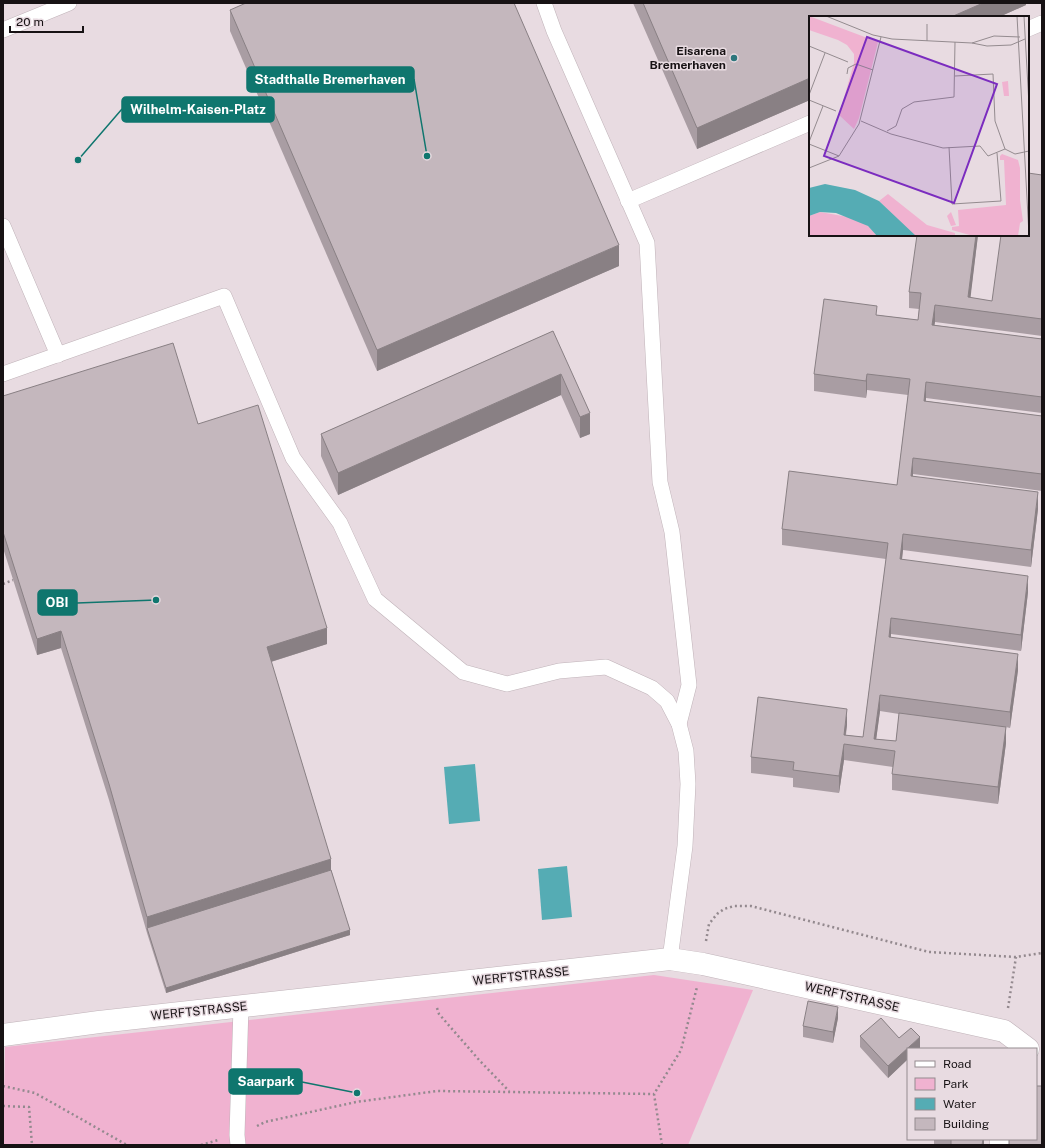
<svg xmlns="http://www.w3.org/2000/svg" width="1045" height="1148" viewBox="0 0 1045 1148" font-family="'Public Sans',sans-serif">
<rect width="100%" height="100%" fill="#e8dbe1"/>
<polygon fill="#f0b2d0" points="654,975 753,990 688,1145 3,1145 5,1047"/>
<g fill="#55acb4">
<polygon points="475,764 480,821 449,824 444,767"/>
<polygon points="567,866 572,917 542,920 538,869"/>
</g>
<g fill="none" stroke-linecap="round" stroke-linejoin="round">
<defs>
<g id="lane">
<polyline points="544,3 554,31 647,243 660,482 672,532 689,685 679,724"/>
<polyline points="1028,29 1042,23"/>
<polyline points="3,30 69,3"/>
<polyline points="628,201 810,123"/>
<polyline points="3,226 58,355"/>
<polyline points="3,374 224,296 293,458 340,523 375,599 463,672 507,684 559,671 606,667 652,688 667,701 679,724 686,751 688,784 685,846 670,959"/>
<polyline points="238,1145 237,1135 241,1007"/>
</g>
<g id="street">
<polyline points="3,1035 99,1022 670,959 703,964 1004,1031 1028,1049"/>
<polyline points="1001,1145 1001,1139"/>
</g>
</defs>
<use href="#lane" stroke="#c0b3b9" stroke-width="16"/>
<use href="#street" stroke="#c0b3b9" stroke-width="23"/>
<g stroke="#93898e" stroke-width="2.5" stroke-dasharray="2 3" stroke-linecap="butt">
<polyline points="3,584 13,580"/>
<polyline points="706,941 709,924 717,914 724,909 734,906 751,906 929,952 1016,957 1042,953"/>
<polyline points="437,1008 439,1014 480,1061 509,1091"/>
<polyline points="1008,1008 1016,957"/>
<polyline points="3,1086 35,1093 127,1145"/>
<polyline points="3,1106 29,1107 32,1145"/>
<polyline points="257,1126 265,1122 356,1102 437,1091 654,1094"/>
<polyline points="201,1145 218,1140"/>
<polyline points="662,1145 654,1094 681,1050 697,987"/>
</g>
<use href="#lane" stroke="#fff" stroke-width="15"/>
<use href="#street" stroke="#fff" stroke-width="22"/>
</g>
<g fill="#a99da3" fill-rule="evenodd">
<polygon points="633,3 1026,3 1026,5 999,17 810,17 810,100 697,149"/>
<polygon points="230,10 619,266 377,371 230,31"/>
<path d="M1042 175V336L935 322 934 325 1042 339V413L926 398V401L1042 416V491L913 474V476L1038 509 1031 567 903 550 902 559 1028 592 1021 651 891 634V638L1018 670 1010 728 1006 727V743L998 804 892 790V774L893 767 844 760 839 793 793 787V778L751 773V757L847 725 846 735 863 737 886 559 782 545V529L897 485 908 395 867 390 866 398 814 391V374L877 315 918 320 919 309 909 308V292L978 235 970 298 992 301ZM880 711 899 714 896 741 876 739Z"/>
<polygon points="553,331 590,434 580,438 561,395 338,495 321,456 321,434"/>
<polygon points="3,396 198,424 327,644 271,662 350,935 166,993 147,933 109,800 61,648 37,655 3,548"/>
<polygon points="838,1018 833,1043 803,1037 803,1026"/>
<polygon points="860,1036 899,1038 920,1048 919,1049 908,1049 908,1059 888,1078 860,1047"/>
<rect x="934" y="1139" width="50" height="6"/>
</g>
<g fill="#898084">
<polygon points="983,3 1026,3 1026,5 999,17 951,17"/>
<polygon points="810,78 810,100 697,149 697,128"/>
<polygon points="976,235 978,235 969,310 968,297"/>
<polygon points="619,245 619,266 377,371 377,350"/>
<polygon points="935,305 935,322 932,341 932,325"/>
<polygon points="561,374 561,395 338,495 338,473"/>
<polygon points="867,374 867,390 866,398 866,381"/>
<polygon points="926,382 926,398 924,417 924,401"/>
<polygon points="590,413 590,434 580,438 580,417"/>
<polygon points="913,458 913,474 911,492 911,476"/>
<polygon points="1038,492 1038,509 1031,567 1031,550"/>
<polygon points="903,534 903,550 900,575 900,559"/>
<polygon points="1028,576 1028,592 1021,651 1021,635"/>
<polygon points="891,618 891,634 889,654 889,637"/>
<polygon points="327,628 327,644 267,663 267,647"/>
<polygon points="61,631 61,648 37,655 37,639"/>
<polygon points="1018,654 1018,670 1010,728 1010,712"/>
<polygon points="880,695 880,711 875,748 874,739"/>
<polygon points="847,709 847,725 844,744 844,735"/>
<polygon points="1006,727 1006,743 998,804 998,787"/>
<polygon points="844,744 844,760 839,793 839,776"/>
<polygon points="331,859 331,876 147,928 147,917"/>
<polygon points="350,930 350,935 166,993 166,988"/>
<polygon points="838,1007 838,1018 833,1043 833,1032"/>
<polygon points="920,1037 920,1048 919,1049 908,1049 908,1059 888,1078 888,1066"/>
<polygon points="983,1139 984,1139 984,1145 982,1145"/>
</g>
<g fill="#c4b7bd" stroke="#898084">
<polygon points="246,3 514,3 619,245 377,350 230,10"/>
<polygon points="643,3 983,3 951,17 810,17 810,78 697,128"/>
<polygon points="1028,173 1042,175 1042,319 935,305 932,325 1042,339 1042,397 926,382 924,401 1042,416 1042,474 913,458 911,476 1038,492 1031,550 903,534 900,559 1028,576 1021,635 891,618 889,637 1018,654 1010,712 880,695 874,739 896,741 899,713 1006,727 998,787 892,774 895,751 844,744 839,776 793,770 794,762 751,757 758,697 847,709 844,735 863,737 888,543 782,529 789,471 897,485 910,379 867,374 866,381 814,374 824,299 877,306 876,315 918,320 921,293 909,292 917,235 976,235 968,297 992,301 1001,235 1028,235"/>
<polygon points="553,331 590,413 580,417 561,374 338,473 321,434"/>
<polygon points="173,343 198,424 258,405 327,628 267,647 331,859 147,917 109,784 61,631 37,639 3,532 3,396"/>
<polygon points="331,870 350,930 166,988 147,928"/>
<polygon points="808,1001 838,1007 833,1032 803,1026"/>
<polygon points="881,1018 899,1038 911,1028 920,1037 888,1066 860,1036"/>
<polygon points="1036,1086 1042,1086 1042,1145 1009,1145 1009,1139 1036,1139"/>
<polygon points="951,1139 983,1139 982,1145 951,1145"/>
</g>
<circle fill="#2d767c" stroke="#e8dbe1" stroke-width="1.5" cx="734" cy="58" r="4"/>
<g text-anchor="middle" dominant-baseline="central" stroke-width="3" stroke-linejoin="round" paint-order="stroke">
<g font-size="12" font-weight="bold" fill="#171214" stroke="#e8dbe1" text-anchor="end">
<text x="726" y="51">Eisarena<tspan x="726" dy="14">Bremerhaven</tspan></text>
</g>
<g font-size="12" fill="#171214" stroke="#e8dbe1">
<text transform="translate(521 976) rotate(-6)">WERFTSTRASSE</text>
<text transform="translate(852 997) rotate(13)">WERFTSTRASSE</text>
<text transform="translate(199 1011) rotate(-6)">WERFTSTRASSE</text>
</g>
</g>
<g transform="translate(809 16)">
<rect width="220" height="220" fill="#e8dbe1"/>
<path d="M0 0 69 26 50 102 45 113 30 99 45 47V38L38 29 29 24 0 14ZM199 65 200 80H195L193 66ZM193 138 209 144 211 152V184L214 205 211 207 209 220H164L143 214V211L150 210 149 194 197 189 195 144H191V140ZM79 178 118 209 146 217V220H106L70 185ZM11 196 45 202 59 210 68 220H0V200ZM142 196 147 209 142 210 138 200Z" fill="#f0b2d0"/>
<path d="M16 168 46 174 70 185 107 220H68L59 210 27 197 11 196 0 200V172Z" fill="#55acb4"/>
<path fill="none" stroke="#948b8f" stroke-width="1" d="M17 0 64 19 83 23 163 27 178 30 202 29 216 23M208 0 220 219M215 0 220 89M118 25V8M163 27 185 20 211 21M0 30 39 46M38 58 39 52 47 48 64 54M146 60 184 58 186 105 196 133 206 138 220 135M0 79 16 37M0 84 27 95M52 105 82 118 134 132 171 130 179 140 196 133M78 115 87 110 93 93 105 86 145 81 146 26M0 126 14 90M0 128 30 140M140 131 143 188 192 185 188 137M0 152 30 140 50 108 72 21"/>
<path fill="#7b2cbf" fill-opacity="0.15" stroke="#7b2cbf" stroke-width="2" d="M58 21 188 68 145 187 15 140Z"/>
<rect width="220" height="220" fill="none" stroke="#171214" stroke-width="2"/>
</g>
<path fill="none" stroke="#0f766e" stroke-width="1.5" d="M427 156L414 79M78 160L122 109M156 600L77 603M357 1093L302 1082"/>
<g fill="#0f766e" stroke="#e8dbe1" stroke-width="1.5">
<circle cx="427" cy="156" r="4"/>
<circle cx="78" cy="160" r="4"/>
<circle cx="156" cy="600" r="4"/>
<circle cx="357" cy="1093" r="4"/>
</g>
<g fill="#0f766e" stroke="#0f766e" stroke-width="1.5">
<rect x="247" y="67" width="167" height="25" rx="4"/>
<rect x="122" y="97" width="152" height="25" rx="4"/>
<rect x="38" y="590" width="39" height="25" rx="4"/>
<rect x="229" y="1069" width="73" height="25" rx="4"/>
</g>
<g font-size="13" text-anchor="middle" font-weight="bold" fill="#fff">
<text x="330" y="84">Stadthalle Bremerhaven</text>
<text x="198" y="114">Wilhelm-Kaisen-Platz</text>
<text x="57" y="607">OBI</text>
<text x="266" y="1086">Saarpark</text>
</g>
<rect width="1045" height="1148" fill="none" stroke="#171214" stroke-width="8"/>
<rect x="907" y="1048" width="130" height="92" fill="#e8dbe1" stroke="#948b8f"/>
<rect x="915" y="1061" width="20" height="6" fill="#ffffff" stroke="#948b8f"/>
<text x="943" y="1068" font-size="12" fill="#171214">Road</text>
<rect x="915" y="1078" width="20" height="12" fill="#f0b2d0" stroke="#948b8f"/>
<text x="943" y="1088" font-size="12" fill="#171214">Park</text>
<rect x="915" y="1098" width="20" height="12" fill="#55acb4" stroke="#948b8f"/>
<text x="943" y="1108" font-size="12" fill="#171214">Water</text>
<rect x="915" y="1118" width="20" height="12" fill="#c4b7bd" stroke="#948b8f"/>
<text x="943" y="1128" font-size="12" fill="#171214">Building</text>
<path d="M10 26v6h73v-6" fill="none" stroke="#171214" stroke-width="2"/>
<text x="16" y="26" font-size="12" fill="#171214" stroke="#e8dbe1" stroke-width="3" paint-order="stroke">20 m</text>
</svg>
